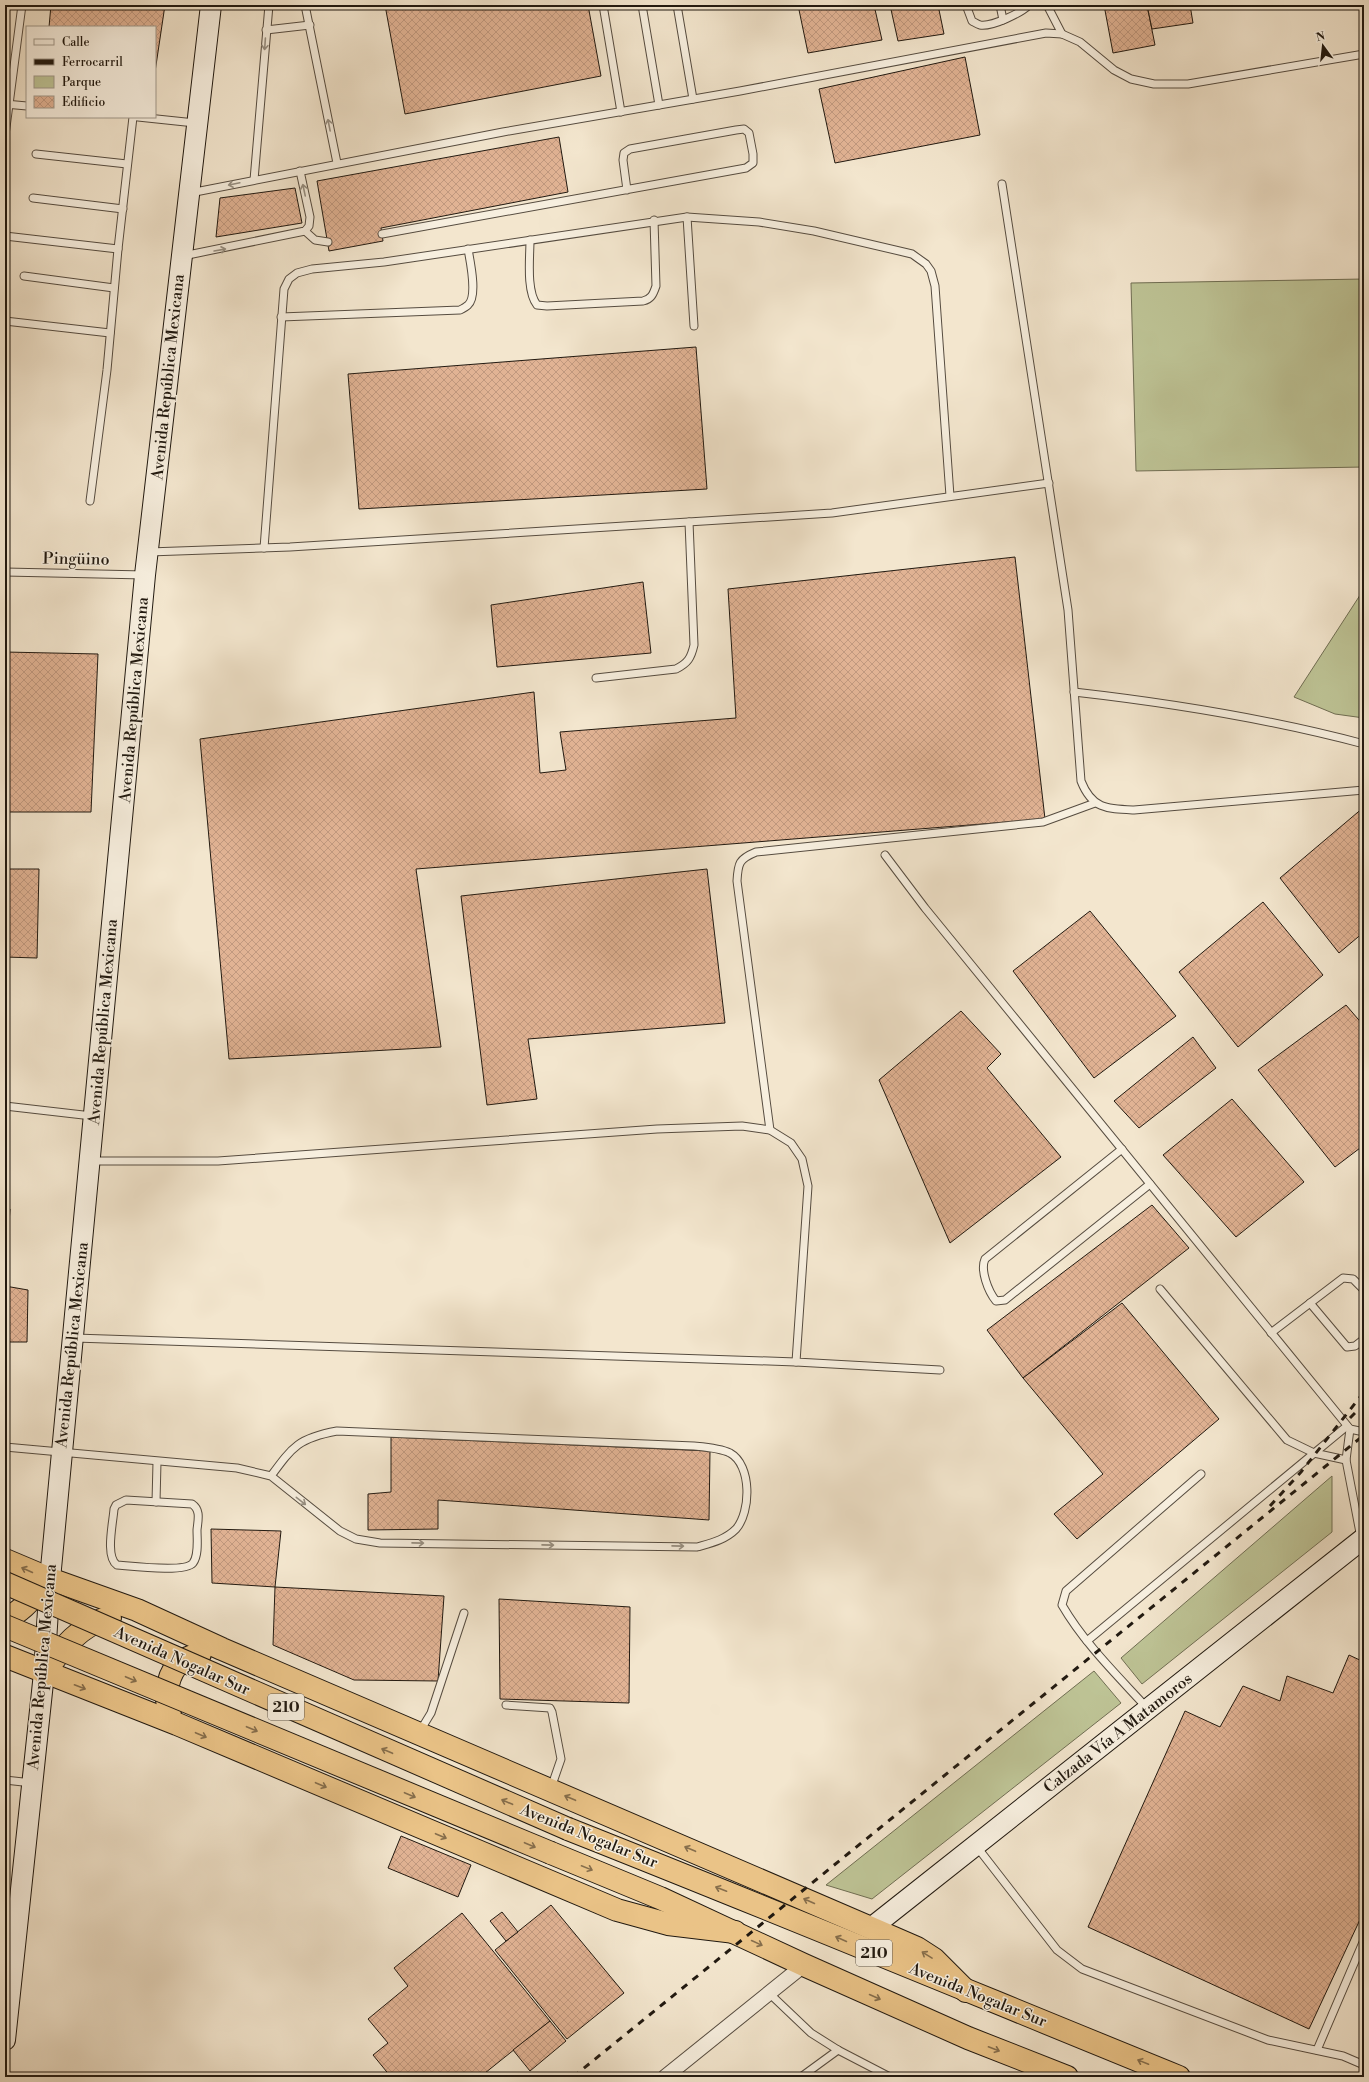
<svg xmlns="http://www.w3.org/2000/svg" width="1369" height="2082" viewBox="0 0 1369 2082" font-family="'Libre Bodoni',serif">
<defs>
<pattern id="building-cross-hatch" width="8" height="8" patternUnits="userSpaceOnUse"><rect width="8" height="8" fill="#e1b394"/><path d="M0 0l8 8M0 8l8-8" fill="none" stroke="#c1997f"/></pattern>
</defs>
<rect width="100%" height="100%" fill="#f3e6ce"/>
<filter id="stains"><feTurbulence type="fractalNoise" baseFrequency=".005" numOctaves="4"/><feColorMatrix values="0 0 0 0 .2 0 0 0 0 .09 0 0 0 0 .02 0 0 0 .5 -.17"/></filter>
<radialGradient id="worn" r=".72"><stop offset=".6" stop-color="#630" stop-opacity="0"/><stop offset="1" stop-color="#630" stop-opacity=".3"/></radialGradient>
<g fill="#bec496" stroke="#706e53">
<polygon points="1364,279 1364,467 1136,471 1131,283"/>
<polygon points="1364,589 1364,718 1335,714 1294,697"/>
<polygon points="1332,1476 1332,1532 1142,1684 1121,1658"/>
<polygon points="1094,1671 1121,1703 872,1899 826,1885"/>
</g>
<g fill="url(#building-cross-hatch)" stroke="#211910">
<polygon points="51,5 165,5 155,72 155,27 49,27"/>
<polygon points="385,5 588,5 601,76 405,114"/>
<polygon points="798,5 874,5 882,40 808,53"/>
<polygon points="890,5 938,5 944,34 898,41"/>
<polygon points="1104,5 1147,5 1155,45 1113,53"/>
<polygon points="1147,5 1190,5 1193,23 1152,29"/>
<polygon points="965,57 980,135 835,163 819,89"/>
<polygon points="559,137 568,192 381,228 383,241 329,251 317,181"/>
<polygon points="295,188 302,223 216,237 220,198"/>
<polygon points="696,347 707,489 359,509 348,374"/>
<polygon points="1015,557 1045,819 416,869 441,1047 229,1059 200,739 534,692 540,773 566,770 560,732 736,718 728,589"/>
<polygon points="643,582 651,653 497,667 491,605"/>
<polygon points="5,652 98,654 91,812 5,812"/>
<polygon points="1364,807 1364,932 1339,953 1280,878"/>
<polygon points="5,869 39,869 37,958 5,957"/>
<polygon points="707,869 725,1023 528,1039 537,1099 487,1105 461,896"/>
<polygon points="1263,902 1323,975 1238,1047 1179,972"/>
<polygon points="1090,911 1176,1016 1094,1078 1013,971"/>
<polygon points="1346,1005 1364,1026 1364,1145 1335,1167 1258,1070"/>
<polygon points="961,1011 1001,1054 987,1068 1061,1157 950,1243 879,1080"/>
<polygon points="1193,1037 1216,1068 1139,1128 1114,1101"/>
<polygon points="1232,1099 1304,1182 1236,1237 1163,1155"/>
<polygon points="1152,1205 1189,1248 1023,1378 987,1330"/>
<polygon points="5,1209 10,1209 5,1280"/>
<polygon points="5,1286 28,1290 27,1342 5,1342"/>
<polygon points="1122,1303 1219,1419 1077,1539 1054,1514 1103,1474 1023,1378"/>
<polygon points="391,1437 710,1451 709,1520 438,1500 438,1529 368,1530 368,1494 391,1492"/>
<polygon points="211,1529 281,1531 275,1587 212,1583"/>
<polygon points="275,1587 444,1596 438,1681 354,1680 273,1645"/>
<polygon points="499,1599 630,1607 629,1703 500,1699"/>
<polygon points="1349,1655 1364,1662 1364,1911 1309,2029 1088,1927 1185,1711 1220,1727 1243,1686 1280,1701 1287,1676 1333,1693"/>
<polygon points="401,1836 471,1865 458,1897 388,1868"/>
<polygon points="551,1905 624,1993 567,2039 495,1950"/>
<polygon points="502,1912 518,1932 506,1941 490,1921"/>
<polygon points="462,1913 550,2021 480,2077 391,2077 373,2055 388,2043 368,2019 408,1986 394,1968"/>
<polygon points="550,2021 566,2041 530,2071 513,2050"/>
</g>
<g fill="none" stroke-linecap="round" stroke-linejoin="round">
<defs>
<g id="lane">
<polyline points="305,5 337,163"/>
<polyline points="603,5 621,112"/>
<polyline points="642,5 659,105"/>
<polyline points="677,5 693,99"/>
<path d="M966 5 972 21C974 22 977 24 980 25 992 27 1021 13 1029 5"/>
<polyline points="1000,5 1003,20"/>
<polyline points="1047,5 1062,34"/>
<polyline points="266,30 310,25"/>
<polyline points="5,104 27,106"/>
<polyline points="138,117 195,123"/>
<polyline points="5,135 22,5"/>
<polyline points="36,154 127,164"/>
<polyline points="254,180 269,5"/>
<path d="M1002 184 1068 610 1081 781C1092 809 1107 809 1134 810L1364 790"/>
<polyline points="190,193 503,132 740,91 1046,33 1062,34 1080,42 1114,70 1131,79 1154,84 1188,84 1364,54"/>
<polyline points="33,198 123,209"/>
<polyline points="687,217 694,326"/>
<polyline points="305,231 315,240 328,242"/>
<polyline points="382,234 746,168 753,163 753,154 749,133 744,129 736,130 630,149 624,153 623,160 627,190"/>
<polyline points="5,236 118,249"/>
<path d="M530 240C530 257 526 291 537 305L547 306 643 301C651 299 653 295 656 286L654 220"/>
<polyline points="183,256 305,231 309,226 310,217 300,171"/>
<polyline points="24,276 114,288"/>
<path d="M281 317 460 310C462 309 466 307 468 305 478 296 470 261 468 249"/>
<polyline points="5,321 110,333"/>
<polyline points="90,501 107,370 118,249 133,117"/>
<polyline points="264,548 284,289 289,279 297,273 312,269 384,262 687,217 759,222 814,231 912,254 926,264 931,271 935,286 950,496"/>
<polyline points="149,552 290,547 832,513 1049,483"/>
<polyline points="5,572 145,575"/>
<path d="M596 678 676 669C688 663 691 658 694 645L689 522"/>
<path d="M1074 692C1171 703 1270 719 1364 744"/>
<polyline points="885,855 925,908 1350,1429 1364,1432"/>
<polyline points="5,1106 92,1116"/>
<path d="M770 1130 737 881C738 863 739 859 756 852L1043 822 1095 803"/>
<path d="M1122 1149 985 1259C980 1270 988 1291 996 1301L1005 1300 1150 1184"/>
<polyline points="90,1161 218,1161 657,1129 742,1126 770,1130 791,1143 802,1159 808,1186 796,1362 940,1370"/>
<polyline points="1160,1289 1287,1440 1314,1453 1346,1460"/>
<polyline points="1310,1303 1347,1347 1355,1346 1364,1339"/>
<polyline points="1271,1333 1343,1278 1353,1279 1364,1290"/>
<polyline points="75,1338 796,1362"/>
<polyline points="1350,1429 1346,1460 1361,1538"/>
<path d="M5 1447 237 1468 271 1476 340 1531 356 1539 380 1543 697 1547C711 1543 725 1540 736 1529 751 1512 752 1465 730 1453 720 1448 705 1447 694 1446L337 1431C299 1438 293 1446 271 1476"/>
<path d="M126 1500 192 1504C201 1510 198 1520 197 1530 197 1539 199 1555 193 1563 185 1573 131 1566 117 1565 105 1557 113 1523 114 1509L116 1505Z"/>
<polyline points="156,1502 157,1462"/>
<polyline points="1087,1641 1347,1426"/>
<polyline points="506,1705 550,1708 552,1712 561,1759 551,1788"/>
<path d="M1147 1708C1117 1675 1084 1643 1062 1605L1066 1591 1201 1474"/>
<polyline points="420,1731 431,1713 464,1613"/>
<polyline points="5,1780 32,1783"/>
<polyline points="977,1847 1057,1950 1082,1969 1268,2040 1343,2056 1364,2065"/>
<polyline points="770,1994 811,2033 838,2050 890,2077"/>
<polyline points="1317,2050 1364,1940"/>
<polyline points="801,2077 838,2050"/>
</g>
<polyline id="street" points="665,2077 804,1965"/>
<g id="secondary">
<polyline points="871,1928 1364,1538"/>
<polyline points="5,2040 44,1673 50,1579 145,575 211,5"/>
</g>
<g id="highway">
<polyline points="5,1560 50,1579 137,1610 222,1649 871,1928 917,1948 934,1959 966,1991"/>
<path d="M5 1619C22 1612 34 1596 46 1583"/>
<polyline points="5,1656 177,1724 617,1910 668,1924 735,1932"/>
<path d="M44 1673C62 1648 80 1625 110 1617"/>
<path d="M170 1711C163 1696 168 1671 182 1661 187 1657 193 1656 200 1654"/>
<path d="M568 1829C773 1910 975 1994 1179 2077"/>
<polyline points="551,1853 660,1898 804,1965 968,2038 1067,2077"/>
</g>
</defs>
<use href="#lane" stroke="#564c40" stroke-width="9"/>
<use href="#street" stroke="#564c40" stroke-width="16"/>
<use href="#secondary" stroke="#211910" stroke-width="22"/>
<use href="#highway" stroke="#211910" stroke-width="24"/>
<use href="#lane" stroke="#f7efdf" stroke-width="7"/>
<use href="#street" stroke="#f7efdf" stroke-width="14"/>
<use href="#secondary" stroke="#f7efdf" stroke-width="20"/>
<use href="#highway" stroke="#eac387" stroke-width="22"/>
<g stroke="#211910" stroke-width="3" stroke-dasharray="7 7" stroke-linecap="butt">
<polyline points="1350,1418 1364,1404"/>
<polyline points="1270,1506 1301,1472 1364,1392"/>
<polyline points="573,2077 1364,1435"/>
</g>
<defs>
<g id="highway-bridge">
<polyline points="5,1583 568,1829"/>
<polyline points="5,1626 551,1853"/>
</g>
</defs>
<use href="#highway-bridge" stroke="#211910" stroke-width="24" stroke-linecap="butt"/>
<use href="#highway-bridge" stroke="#eac387" stroke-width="22"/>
</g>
<defs><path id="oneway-shaft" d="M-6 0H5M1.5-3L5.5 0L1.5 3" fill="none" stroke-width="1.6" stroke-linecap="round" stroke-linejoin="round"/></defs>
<g stroke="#978f82">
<use href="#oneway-shaft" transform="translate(265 44) rotate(94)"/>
<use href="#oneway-shaft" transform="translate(329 125) rotate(-101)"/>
<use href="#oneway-shaft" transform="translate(234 184) rotate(168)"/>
<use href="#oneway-shaft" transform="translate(304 190) rotate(-102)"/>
<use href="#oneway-shaft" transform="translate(220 250) rotate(-10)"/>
<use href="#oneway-shaft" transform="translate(301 1501) rotate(38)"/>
<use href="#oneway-shaft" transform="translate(418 1543) rotate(1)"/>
<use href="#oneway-shaft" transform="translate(548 1545) rotate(1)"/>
<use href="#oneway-shaft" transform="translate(678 1546) rotate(1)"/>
</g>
<g stroke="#866e4c">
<use href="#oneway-shaft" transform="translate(27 1570) rotate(-156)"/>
<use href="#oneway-shaft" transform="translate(131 1679) rotate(23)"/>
<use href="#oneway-shaft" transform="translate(80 1687) rotate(21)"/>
<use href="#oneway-shaft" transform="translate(252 1729) rotate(23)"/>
<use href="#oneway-shaft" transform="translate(201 1735) rotate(23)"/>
<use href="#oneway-shaft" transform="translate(387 1751) rotate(-157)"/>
<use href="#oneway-shaft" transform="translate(321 1785) rotate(23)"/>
<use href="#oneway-shaft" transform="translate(410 1795) rotate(23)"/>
<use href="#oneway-shaft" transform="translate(570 1798) rotate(-157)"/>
<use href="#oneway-shaft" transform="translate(507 1802) rotate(-157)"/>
<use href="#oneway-shaft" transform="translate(441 1836) rotate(23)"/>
<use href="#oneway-shaft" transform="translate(530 1845) rotate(23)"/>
<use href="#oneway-shaft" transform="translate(690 1849) rotate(-157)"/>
<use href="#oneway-shaft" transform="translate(587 1868) rotate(22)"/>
<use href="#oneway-shaft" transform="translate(721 1889) rotate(-159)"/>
<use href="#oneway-shaft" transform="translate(809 1901) rotate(-156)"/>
<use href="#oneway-shaft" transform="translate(841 1939) rotate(-156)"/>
<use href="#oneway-shaft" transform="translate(757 1943) rotate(25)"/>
<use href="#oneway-shaft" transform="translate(927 1955) rotate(-148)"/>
<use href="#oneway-shaft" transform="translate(875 1997) rotate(24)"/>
<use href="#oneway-shaft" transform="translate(994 2049) rotate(21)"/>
<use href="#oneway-shaft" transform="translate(1143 2062) rotate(-158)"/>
</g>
<g text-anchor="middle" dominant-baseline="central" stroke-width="3" stroke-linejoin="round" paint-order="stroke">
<g fill="#f7efdf" stroke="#61594e" stroke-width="1">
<rect x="268" y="1694" width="36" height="26" rx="3"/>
<rect x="856" y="1940" width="36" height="26" rx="3"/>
</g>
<g font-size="15" font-weight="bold" fill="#211910">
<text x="286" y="1707">210</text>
<text x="874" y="1953">210</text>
</g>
<g font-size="16" fill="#211910" stroke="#f7efdf">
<text transform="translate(168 377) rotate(-84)">Avenida República Mexicana</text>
<text transform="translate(76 559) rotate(1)">Pingüino</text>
<text transform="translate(134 700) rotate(-85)">Avenida República Mexicana</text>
<text transform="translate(103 1022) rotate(-85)">Avenida República Mexicana</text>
<text transform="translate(72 1345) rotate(-84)">Avenida República Mexicana</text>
<text transform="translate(182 1661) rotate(24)">Avenida Nogalar Sur</text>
<text transform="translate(42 1667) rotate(-85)">Avenida República Mexicana</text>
<text transform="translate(1118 1733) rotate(-38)">Calzada Vía A Matamoros</text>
<text transform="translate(589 1836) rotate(22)">Avenida Nogalar Sur</text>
<text transform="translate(978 1995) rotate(22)">Avenida Nogalar Sur</text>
</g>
</g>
<rect width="1369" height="2082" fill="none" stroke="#f3e6ce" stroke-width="20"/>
<rect x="6" y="6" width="1357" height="2070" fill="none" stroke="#211910" stroke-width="2"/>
<rect x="10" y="10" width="1349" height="2062" fill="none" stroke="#211910"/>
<rect x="26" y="26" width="130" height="92" fill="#f7efdf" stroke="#a1998c"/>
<rect x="34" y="39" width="20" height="6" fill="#f7efdf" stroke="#a1998c"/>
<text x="62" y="46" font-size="12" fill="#211910">Calle</text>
<rect x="34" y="59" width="20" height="6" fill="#211910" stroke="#a1998c"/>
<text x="62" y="66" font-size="12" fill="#211910">Ferrocarril</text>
<rect x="34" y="76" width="20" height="12" fill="#bec496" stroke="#a1998c"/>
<text x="62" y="86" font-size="12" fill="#211910">Parque</text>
<rect x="34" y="96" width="20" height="12" fill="url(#building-cross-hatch)" stroke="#a1998c"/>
<text x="62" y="106" font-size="12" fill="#211910">Edificio</text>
<g transform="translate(1323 46) rotate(345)" stroke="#f7efdf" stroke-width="3" paint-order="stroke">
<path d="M0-3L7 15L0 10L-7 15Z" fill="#211910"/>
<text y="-6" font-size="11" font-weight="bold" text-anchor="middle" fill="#211910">N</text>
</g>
<rect width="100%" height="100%" filter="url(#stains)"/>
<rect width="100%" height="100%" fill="url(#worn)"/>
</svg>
